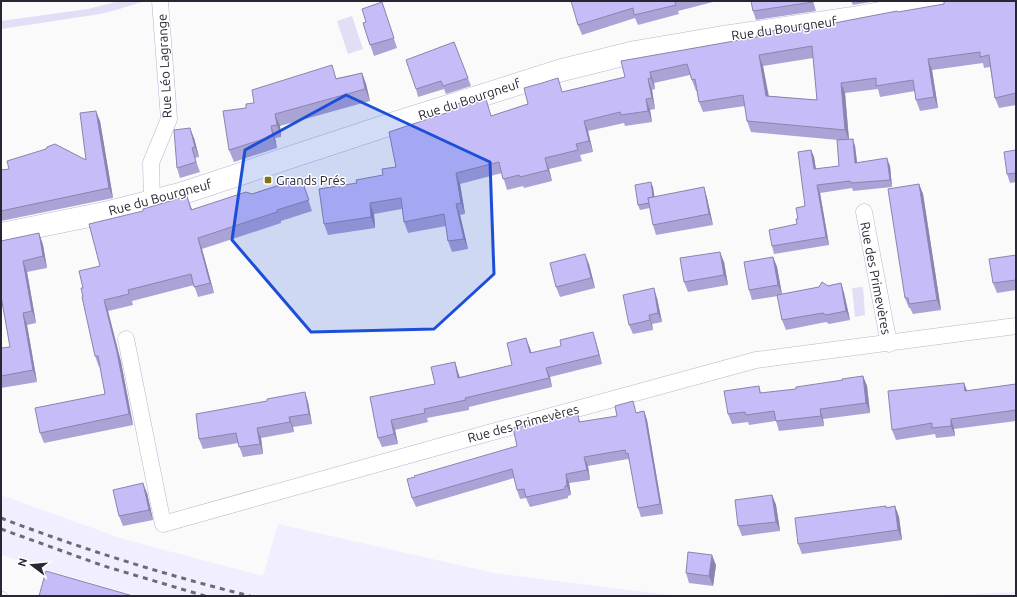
<svg xmlns="http://www.w3.org/2000/svg" width="1017" height="597" viewBox="0 0 1017 597" font-family="Ubuntu,sans-serif">
<rect width="100%" height="100%" fill="#fafafa"/>
<g fill="#f0eeff">
<polygon points="1,495 123,539 263,576 278,524 494,573 670,595 695,596 137,596 30,565 1,554"/>
<polygon points="1016,592 1016,596 919,596"/>
</g>
<g fill="#e1def6">
<polygon points="119,1 145,1 116,10 100,14 1,29 1,21 88,9"/>
<polygon points="352,16 363,49 348,54 337,21"/>
<polygon points="863,287 865,315 855,317 852,288"/>
</g>
<g fill="none" stroke-linecap="round" stroke-linejoin="round">
<defs>
<polyline id="service" points="1,596 3,596"/>
<g id="minor">
<polyline points="152,201 151,163 169,119 160,1"/>
<polyline points="864,212 889,344"/>
<polyline points="126,339 163,524 452,443 756,360 1016,326"/>
</g>
<polyline id="secondary" points="1,234 109,212 180,194 382,127 562,70 635,52 717,38 853,18 945,1"/>
</defs>
<use href="#service" stroke="#b8b4d4" stroke-width="9"/>
<use href="#minor" stroke="#b8b4d4" stroke-width="17"/>
<use href="#secondary" stroke="#b8b4d4" stroke-width="23"/>
<use href="#service" stroke="#fff" stroke-width="8"/>
<use href="#minor" stroke="#fff" stroke-width="16"/>
<use href="#secondary" stroke="#fff" stroke-width="22"/>
<g stroke="#6c6a73" stroke-width="3" stroke-dasharray="5 5" stroke-linecap="butt">
<path d="M1 518C82 549 165 575 250 596"/>
<polyline points="1,529 104,566 205,596"/>
</g>
</g>
<g fill="#aaa3d5" fill-rule="evenodd">
<polygon points="573,1 717,1 678,11 679,14 638,25 635,18 582,35 578,25"/>
<polygon points="751,1 813,1 816,11 756,20 753,11"/>
<polygon points="851,1 876,1 853,5"/>
<path d="M1016 1V105L999 108 995 98 990 67 984 68 983 63 932 70 938 108 920 111 916 100 915 91 880 97 878 89 845 93 849 139 855 146 857 163 890 166 892 187 853 191 852 188 820 193 829 245 774 254 772 246 797 224 798 219 805 206 811 150 814 157 816 169 839 166 838 140 751 132 747 121 745 106 703 112 699 102 697 91H696L690 75 654 83 655 89 652 90 655 109 650 110 652 122 625 126 624 123 588 131 593 152 580 155 582 161 549 169 552 181 524 188 523 186 507 190 502 173 460 184 465 214 460 215 468 249 452 252 448 241 446 226 408 233 404 222 402 209 374 214 375 228 328 235 324 224 357 183 383 175 396 167 452 111 477 102 492 116 563 92 625 77 819 26 898 12ZM813 58 817 100 769 96 763 66Z"/>
<polygon points="382,2 397,48 374,56 363,23 366,22"/>
<polygon points="454,42 471,86 446,94 444,89 418,97 416,89"/>
<polygon points="362,73 366,84 370,101 280,126 281,137 275,138 277,148 234,162 229,150 254,103 337,78"/>
<polygon points="100,121 113,198 1,221 1,170 9,169 46,149 86,160"/>
<polygon points="194,138 199,157 195,158 200,172 180,178 177,168"/>
<polygon points="1016,150 1016,182 1010,183 1007,174"/>
<polygon points="301,178 312,211 281,221 281,223 202,249 214,293 198,297 194,285 132,301 133,305 108,311 121,362 133,425 44,443 40,433 105,394 100,367 99,367 95,356 83,297 83,288 100,266 191,207 192,210 252,194"/>
<polygon points="919,184 923,194 941,310 913,314 910,308 909,308 905,298"/>
<polygon points="653,187 654,197 704,187 707,198 713,225 656,235 653,225 650,208 640,210 638,205"/>
<polygon points="39,233 43,245 47,268 27,272 36,323 27,325 37,382 1,388 1,348 10,347 1,296"/>
<polygon points="1016,255 1016,290 997,293 993,283"/>
<polygon points="773,257 777,267 782,294 841,283 844,293 850,320 829,324 826,322 786,330 782,320 778,296 752,300 749,290"/>
<polygon points="724,262 728,285 688,292 684,282"/>
<polygon points="589,264 595,288 560,297 556,287"/>
<polygon points="657,298 662,322 652,324 653,330 633,334 629,325"/>
<polygon points="596,342 602,364 550,377 552,387 469,407 469,410 427,418 428,422 395,430 398,444 382,447 378,438 370,397 435,384 455,362 458,372 460,377 512,365 530,348 531,353"/>
<polygon points="863,376 867,386 870,413 823,419 824,426 779,431 776,421 749,425 748,422 732,424 728,414 759,386 761,393 796,389 843,380"/>
<polygon points="964,383 967,391 1016,384 1016,421 954,429 955,436 936,438 935,434 896,440 892,430"/>
<polygon points="308,402 312,424 293,427 294,432 261,438 263,454 243,457 238,443 203,449 199,439"/>
<polygon points="644,411 647,420 663,514 641,517 638,508 630,463 628,459 588,466 590,480 569,483 571,495 568,496 568,498 530,507 526,498 520,499 517,490 514,478 416,507 412,498 578,415 580,422 617,416"/>
<polygon points="147,493 153,520 123,526 119,516"/>
<polygon points="772,495 776,505 780,531 742,536 738,526"/>
<polygon points="895,506 899,517 902,540 802,554 798,544 886,508"/>
<polygon points="716,565 713,586 689,583 686,573"/>
</g>
<g fill="#8b84ae">
<polygon points="759,55 763,66 770,106 766,96"/>
<polygon points="928,59 932,70 938,108 934,97"/>
<polygon points="650,72 654,83 655,89 651,78"/>
<polygon points="362,73 366,84 370,101 365,89"/>
<polygon points="648,79 652,90 655,109 652,98"/>
<polygon points="841,83 845,93 849,141 845,130"/>
<polygon points="646,99 650,110 652,122 648,111"/>
<polygon points="96,111 100,121 113,198 109,188"/>
<polygon points="275,114 280,126 281,137 277,125"/>
<polygon points="584,121 588,131 593,152 589,141"/>
<polygon points="271,126 275,138 277,148 273,136"/>
<polygon points="190,128 194,138 199,157 195,147"/>
<polygon points="853,139 855,146 858,170 855,163"/>
<polygon points="811,150 814,157 817,177 814,169"/>
<polygon points="545,158 549,169 552,181 548,170"/>
<polygon points="887,158 890,166 892,187 890,180"/>
<polygon points="456,173 460,184 465,214 461,203"/>
<polygon points="651,182 653,187 656,207 654,202"/>
<polygon points="919,184 923,194 941,310 937,300"/>
<polygon points="817,185 820,193 829,245 826,237"/>
<polygon points="704,187 707,198 713,225 709,214"/>
<polygon points="187,196 191,207 195,221 191,210"/>
<polygon points="370,203 374,214 375,228 371,217"/>
<polygon points="456,204 460,215 468,249 464,239"/>
<polygon points="39,233 43,245 47,268 43,256"/>
<polygon points="198,238 202,249 214,293 210,283"/>
<polygon points="720,252 724,262 728,285 724,275"/>
<polygon points="585,254 589,264 595,288 591,278"/>
<polygon points="773,257 777,267 782,295 778,285"/>
<polygon points="23,261 27,272 36,323 32,311"/>
<polygon points="841,283 844,293 850,320 846,311"/>
<polygon points="654,288 657,298 662,322 658,313"/>
<polygon points="104,300 108,311 121,362 133,425 129,414"/>
<polygon points="23,313 27,325 37,382 33,370"/>
<polygon points="649,315 652,324 653,330 650,320"/>
<polygon points="593,332 596,342 602,364 599,355"/>
<polygon points="526,338 530,348 534,363 530,353"/>
<polygon points="455,362 458,372 462,387 458,378"/>
<polygon points="546,368 550,377 552,387 549,378"/>
<polygon points="863,376 867,386 870,413 866,403"/>
<polygon points="964,383 968,393 965,391"/>
<polygon points="305,392 308,402 312,424 309,414"/>
<polygon points="820,409 823,419 824,426 821,416"/>
<polygon points="644,411 647,420 663,514 660,504"/>
<polygon points="289,417 293,427 294,432 290,422"/>
<polygon points="951,419 954,429 955,436 951,426"/>
<polygon points="391,420 395,430 398,444 394,434"/>
<polygon points="257,428 261,438 263,454 260,444"/>
<polygon points="584,457 588,466 590,480 587,470"/>
<polygon points="566,474 569,483 571,495 567,486"/>
<polygon points="143,483 147,493 153,520 149,510"/>
<polygon points="772,495 776,505 780,531 776,522"/>
<polygon points="895,506 899,517 902,540 898,530"/>
<polygon points="712,555 716,565 713,586 709,576"/>
</g>
<g fill="#c6bdf8" stroke="#8b84ae" fill-rule="evenodd">
<polygon points="571,1 677,1 675,2 676,5 634,15 633,8 578,25"/>
<polygon points="751,1 812,1 813,2 753,11"/>
<path d="M946 1H1016V93L995 98 989 55 980 57V52L928 59 934 97 916 100 913 80 876 86V78L841 83 845 130 747 121 743 95 699 102 695 79 692 80 687 64 650 72 651 78 648 79 652 98 646 99 648 111 621 115 620 112 584 121 589 141 576 144 578 150 545 158 548 170 520 177 519 175 503 179 499 162 456 173 461 203 456 204 464 239 448 241 444 214 404 222 401 198 370 203 371 217 324 224 319 189 357 183 356 180 383 175 382 169 396 167 389 132 452 111 450 106 476 98 477 102 486 99 491 116 528 104 524 88 542 83 558 78 562 92 625 77 621 61 757 37V33L819 24V26L897 11 898 12 944 4V2ZM812 46 817 100 766 96 759 55Z"/>
<polygon points="382,2 394,38 370,45 363,23 366,22 362,9"/>
<polygon points="454,42 468,78 443,86 441,81 416,89 406,60"/>
<polygon points="332,65 336,79 362,73 365,89 275,114 277,125 271,126 273,136 229,150 223,111 246,108 246,104 254,103 252,90"/>
<polygon points="96,111 109,188 1,211 1,170 9,169 7,161 46,149 47,147 55,144 86,160 80,113"/>
<polygon points="190,128 195,147 192,148 196,162 177,168 174,130"/>
<polygon points="853,139 855,163 887,158 890,180 851,183 850,181 817,185 826,237 772,246 769,230 797,224 796,219 798,219 796,208 805,206 798,152 811,150 814,169 839,166 837,140"/>
<polygon points="1016,150 1016,173 1007,174 1004,152"/>
<polygon points="301,178 309,200 277,210 277,212 198,238 210,283 194,287 191,274 128,290 129,294 104,300 117,352 129,414 40,433 35,408 105,394 98,356 95,356 82,297 83,297 81,288 83,288 79,271 100,266 89,224 143,211 143,209 187,196 191,210 246,192 252,194"/>
<polygon points="651,182 653,197 648,198 649,203 638,205 635,185"/>
<polygon points="919,184 937,300 909,304 908,298 905,298 888,189"/>
<polygon points="704,187 709,214 653,225 648,198"/>
<polygon points="39,233 43,256 23,261 32,311 23,313 33,370 1,376 1,348 10,347 1,296 1,241"/>
<polygon points="720,252 724,275 684,282 680,258"/>
<polygon points="585,254 591,278 556,287 550,263"/>
<polygon points="1016,255 1016,280 993,283 989,259"/>
<polygon points="773,257 778,285 749,290 744,262"/>
<polygon points="822,282 828,286 841,283 846,311 826,315 823,313 782,320 777,295 819,287"/>
<polygon points="654,288 658,313 649,315 650,320 629,325 623,295"/>
<polygon points="593,332 599,355 546,368 549,378 465,398 466,400 424,409 425,413 391,420 394,434 378,438 370,397 435,384 431,367 455,362 458,378 512,365 507,343 526,338 530,353 561,346 560,340"/>
<polygon points="863,376 866,403 820,409 821,416 776,421 774,411 746,415 745,412 728,414 724,391 759,386 760,393 796,389 796,387 843,380 842,379"/>
<polygon points="964,383 965,391 1016,384 1016,410 951,419 951,426 932,428 932,423 892,430 888,391"/>
<polygon points="305,392 309,414 289,417 290,422 257,428 260,444 239,447 236,433 199,439 196,414 267,401 267,399"/>
<polygon points="633,401 636,413 644,411 660,504 638,508 628,453 626,454 625,450 584,457 587,470 566,474 567,486 565,486 565,489 526,497 524,489 517,490 512,469 412,498 407,479 415,477 414,476 517,446 513,428 554,419 578,415 579,422 617,416 615,406"/>
<polygon points="143,483 149,510 119,516 113,490"/>
<polygon points="772,495 776,522 738,526 735,500"/>
<polygon points="886,506 886,508 895,506 898,530 798,544 795,518"/>
<polygon points="688,552 712,555 709,576 686,573"/>
<polygon points="46,571 133,596 39,596"/>
</g>
<path fill="#1d4ed8" fill-opacity="0.2" stroke="#1d4ed8" stroke-width="3" stroke-linejoin="round" d="M346 95 490 162 494 274 434 329 311 332 232 240 245 150Z"/>
<rect fill="#817213" stroke="#fff" stroke-width="1.5" x="264" y="176" width="8" height="8" rx="2"/>
<g text-anchor="middle" dominant-baseline="central" stroke-width="3" stroke-linejoin="round" paint-order="stroke">
<g font-size="13" fill="#282633" stroke="#fff">
<text transform="translate(784 28) rotate(-8)">Rue du Bourgneuf</text>
<text transform="translate(164 66) rotate(-93)">Rue Léo Lagrange</text>
<text transform="translate(469 99) rotate(-18)">Rue du Bourgneuf</text>
<text transform="translate(160 197) rotate(-15)">Rue du Bourgneuf</text>
<text transform="translate(876 278) rotate(79)">Rue des Primevères</text>
<text transform="translate(523 423) rotate(-15)">Rue des Primevères</text>
</g>
<g font-size="13" fill="#282633" stroke="#fff" text-anchor="start">
<text x="276" y="180">Grands Prés</text>
</g>
</g>
<rect width="1017" height="597" fill="none" stroke="#282633" stroke-width="4"/>
<g transform="translate(32 565) rotate(286)" stroke="#ffffff" stroke-width="3" paint-order="stroke">
<path d="M0-3L7 15L0 10L-7 15Z" fill="#282633"/>
<text y="-6" font-size="11" font-weight="bold" text-anchor="middle" fill="#282633">N</text>
</g>
</svg>
